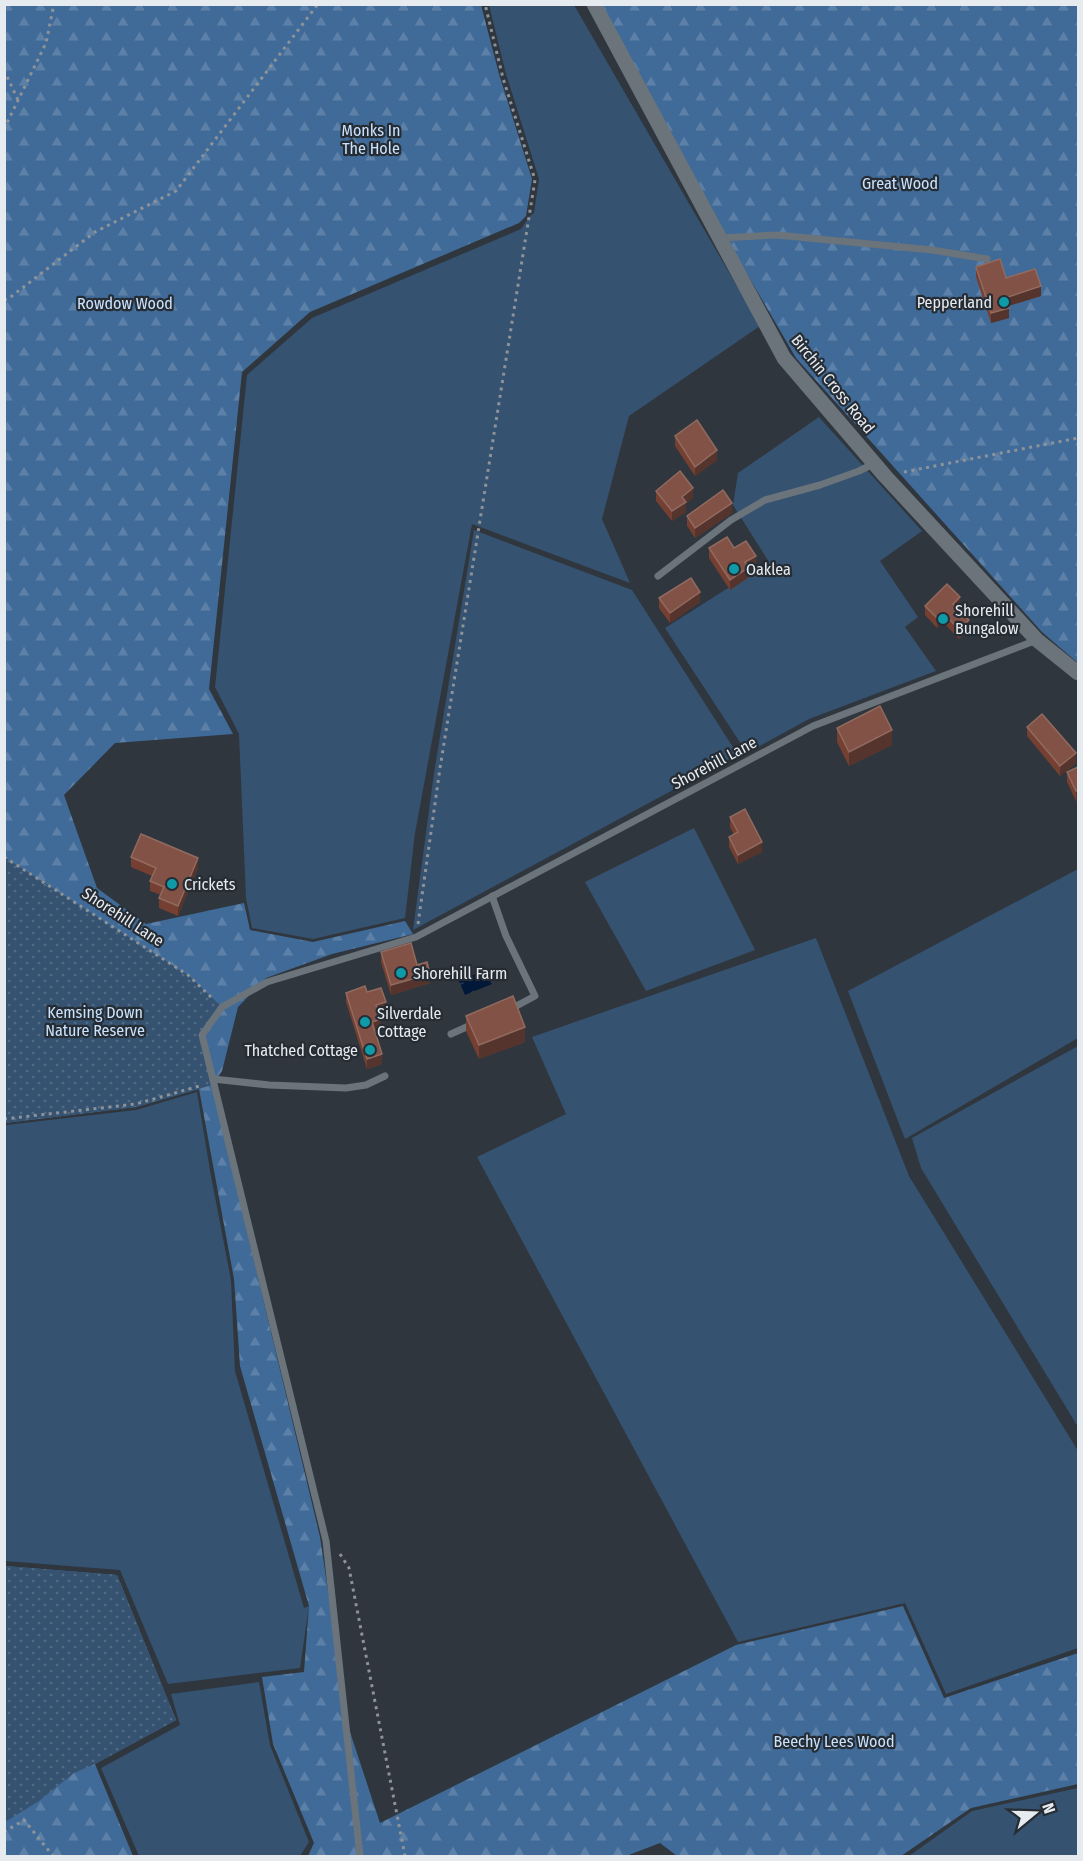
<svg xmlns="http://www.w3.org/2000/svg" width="1083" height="1861" viewBox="0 0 1083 1861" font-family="'Fira Sans Condensed',sans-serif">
<defs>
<pattern id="forest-firs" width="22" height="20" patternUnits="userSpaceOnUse" patternTransform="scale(1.5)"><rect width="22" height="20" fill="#406b98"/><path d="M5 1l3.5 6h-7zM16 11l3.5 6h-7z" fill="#5c80a7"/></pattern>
<pattern id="park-dots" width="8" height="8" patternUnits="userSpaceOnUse" patternTransform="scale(1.5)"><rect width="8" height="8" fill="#355270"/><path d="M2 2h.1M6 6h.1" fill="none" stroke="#526b85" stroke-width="1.8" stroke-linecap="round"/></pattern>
<pattern id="water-ripples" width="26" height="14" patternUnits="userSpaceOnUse" patternTransform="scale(1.5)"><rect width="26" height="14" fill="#011838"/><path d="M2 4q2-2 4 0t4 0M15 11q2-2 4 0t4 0" fill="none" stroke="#263a55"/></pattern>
</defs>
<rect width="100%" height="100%" fill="#30363d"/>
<g fill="#355270">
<polygon points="489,5 574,5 760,326 629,416 602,519 630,583 472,524 415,833 405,918 313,939 252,928 246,898 239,734 215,687 247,375 312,318 521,229 530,216 534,213 539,179 506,74"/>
<polygon points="819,417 922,531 880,561 918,617 905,627 936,671 809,719 747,753 665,628 769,562 733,505 738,473"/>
<polygon points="474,530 632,590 738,755 413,930 434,773"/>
<polygon points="694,828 755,950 646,991 585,882"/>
<polygon points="1078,869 1078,1038 905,1139 848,991"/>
<polygon points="816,938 909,1176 1078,1451 1078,1648 946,1694 905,1603 738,1642 477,1157 566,1114 532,1037"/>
<polygon points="1078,1046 1078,1427 921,1168 912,1138"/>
<polygon points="197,1092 211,1176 231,1280 235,1371 304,1608 309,1606 300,1668 168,1684 120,1570 5,1561 5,1128 6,1125 136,1110"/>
<polygon points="259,1682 270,1745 309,1842 300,1856 139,1856 101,1768 180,1725 171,1694"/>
<polygon points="1078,1788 1078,1856 909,1856 972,1811"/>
</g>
<g fill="url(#forest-firs)">
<polygon points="4,5 481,5 499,74 532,179 526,216 519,223 310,312 242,372 209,689 233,734 115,743 64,795 97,888 146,924 244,903 250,930 313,942 405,921 413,934 332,954 266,978 238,1007 222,1071 212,1085 320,1537 348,1726 380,1823 736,1645 903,1606 944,1698 1078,1653 1078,1784 971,1808 901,1856 677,1856 660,1843 626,1856 308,1856 314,1843 273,1744 262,1677 304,1672 309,1606 240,1366 234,1279 199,1089 136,1107 5,1123"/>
<polygon points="591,5 1078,5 1078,663 1042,632 796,358"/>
<polygon points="4,1566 117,1575 176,1720 95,1764 133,1856 5,1856"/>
</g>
<g fill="url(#park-dots)">
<polygon points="4,857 188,975 222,1007 202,1035 212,1085 136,1107 5,1123"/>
<polygon points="5,1566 117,1575 176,1720 95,1764 74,1773 39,1801 5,1822"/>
</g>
<polygon fill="url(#water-ripples)" points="485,970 487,974 491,974 493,977 490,980 492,984 465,995 459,981"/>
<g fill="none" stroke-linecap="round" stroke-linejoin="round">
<g stroke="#8d9398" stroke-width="3" stroke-dasharray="3 4.5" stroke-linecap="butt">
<polyline points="4,70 18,100"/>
<polyline points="4,129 46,43 54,4"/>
<polyline points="4,300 8,299 95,232 176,191 318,4"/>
<polyline points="904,472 1078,438"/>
<polyline points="4,857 188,975 214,1000"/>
<polyline points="418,924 440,768 535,180 503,78 485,4"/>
<polyline points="4,1119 136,1104 203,1085"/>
<polyline points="340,1554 349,1568 405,1856"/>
<polyline points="4,1832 24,1820 53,1856"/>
</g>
<g stroke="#6b737b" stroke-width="7">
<polyline points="720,238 777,235 932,250 987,259"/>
<polyline points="658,576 731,520 765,500 820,485 859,471 875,463"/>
<polyline points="492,896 506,936 535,996 509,1010"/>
<polyline points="451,1034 473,1024"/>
<polyline points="213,1079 269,1085 346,1088 366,1085 385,1076"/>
<polyline points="360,1856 326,1541 202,1035 222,1007 267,982 416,937 813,726 1037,640"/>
</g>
<polyline stroke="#6b737b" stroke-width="15" points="594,4 784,358 885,476 1037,640 1078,673"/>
</g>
<g fill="#754031">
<polygon points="976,267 1006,278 1041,296 1008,306 1009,318 991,323 976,277"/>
<polygon points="675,436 717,460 695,476 675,446"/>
<polygon points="656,491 693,498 686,503 686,512 672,521 656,501"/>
<polygon points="732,513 695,538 687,526 687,516"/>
<polygon points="709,548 734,548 756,566 749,570 749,577 730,590 709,558"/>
<polygon points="659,598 700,602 670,623 659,608"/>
<polygon points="925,606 960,607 958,609 969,629 959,639 943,622 937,628 925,615"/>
<polygon points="1027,727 1076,763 1060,776 1027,736"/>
<polygon points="837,728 892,745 849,766 837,742"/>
<polygon points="1078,767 1078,799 1076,801 1067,782 1067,772"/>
<polygon points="730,817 762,852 738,864 729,847 729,837 734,835 730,827"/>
<polygon points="131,857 198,868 178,916 159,908 159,898 161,895 150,891 150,881 152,876 131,867"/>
<polygon points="381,952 417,965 430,983 391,995 381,962"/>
<polygon points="367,992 386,1011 379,1014 381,1029 375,1031 382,1064 367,1069 346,1002 346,993"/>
<polygon points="466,1016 525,1042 479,1059 466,1031"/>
</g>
<g fill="#55342d">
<polygon points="1041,286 1041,296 1005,307 1005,298"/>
<polygon points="1009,308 1009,318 991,323 991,313"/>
<polygon points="717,450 717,460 695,476 695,467"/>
<polygon points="693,488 693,498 686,503 686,512 672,521 672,511 682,497"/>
<polygon points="732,503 732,513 695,538 695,528"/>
<polygon points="756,556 756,566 749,570 749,577 730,590 730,580 745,562"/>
<polygon points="700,592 700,602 670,623 670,613"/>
<polygon points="960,597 960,607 953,614 953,604"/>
<polygon points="943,613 943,622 937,628 937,618"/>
<polygon points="969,620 969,629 959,639 959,629"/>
<polygon points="892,730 892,745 849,766 849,752"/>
<polygon points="1076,753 1076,763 1060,776 1060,766"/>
<polygon points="1078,790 1078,799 1076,801 1076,791"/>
<polygon points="762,842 762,852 738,864 738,855"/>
<polygon points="198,858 198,868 178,916 178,906"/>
<polygon points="430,974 430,983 391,995 391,985"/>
<polygon points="386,1002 386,1011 376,1014 376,1005"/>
<polygon points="381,1019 381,1029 372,1031 372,1022"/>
<polygon points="525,1027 525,1042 479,1059 479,1045"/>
<polygon points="382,1054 382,1064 367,1069 367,1059"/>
</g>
<g fill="#825246" stroke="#916a60" stroke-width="1.5">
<polygon points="1000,259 1006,278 1035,269 1041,286 1005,298 1009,308 991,313 976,267"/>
<polygon points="697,420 717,450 695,467 675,436"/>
<polygon points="680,471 693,488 682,497 686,502 672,511 656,491"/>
<polygon points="723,490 732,503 695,528 687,516"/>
<polygon points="727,537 734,548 746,541 756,556 745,562 749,567 730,580 709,548"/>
<polygon points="691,578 700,592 670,613 659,598"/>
<polygon points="947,584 960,597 953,604 969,620 959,629 943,613 937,618 925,606"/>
<polygon points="880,706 892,730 849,752 837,728"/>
<polygon points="1042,714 1076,753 1060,766 1027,727"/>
<polygon points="1078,767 1078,790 1076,791 1067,772"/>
<polygon points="745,809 762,842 738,855 729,837 738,832 730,817"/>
<polygon points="141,834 198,858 178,906 159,898 164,887 150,881 156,868 131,857"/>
<polygon points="411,943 417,965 427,962 430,974 391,985 381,952"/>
<polygon points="365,986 367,992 381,988 386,1002 376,1005 381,1019 372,1022 382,1054 367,1059 346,993"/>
<polygon points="513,996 525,1027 479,1045 466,1016"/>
</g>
<g fill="#0f9aa8" stroke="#262c33" stroke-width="2">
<circle cx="1004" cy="302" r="6"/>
<circle cx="734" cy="569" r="6"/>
<circle cx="943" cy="619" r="6"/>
<circle cx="172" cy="884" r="6"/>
<circle cx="401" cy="973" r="6"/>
<circle cx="365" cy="1022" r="6"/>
<circle cx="370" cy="1050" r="6"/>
</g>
<g text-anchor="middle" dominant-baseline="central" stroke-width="4.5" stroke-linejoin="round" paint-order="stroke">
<g font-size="16" fill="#c9e3ff" stroke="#262c33">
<text x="371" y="130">Monks In<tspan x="371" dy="18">The Hole</tspan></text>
<text x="900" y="183">Great Wood</text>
<text x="125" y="303">Rowdow Wood</text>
<text x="95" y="1012">Kemsing Down<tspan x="95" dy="18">Nature Reserve</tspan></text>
<text x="834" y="1741">Beechy Lees Wood</text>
</g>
<g font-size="16" fill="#e6ebef" stroke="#262c33" text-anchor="start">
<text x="992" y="302" text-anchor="end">Pepperland</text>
<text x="746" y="569">Oaklea</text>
<text x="955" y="610">Shorehill<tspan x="955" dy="18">Bungalow</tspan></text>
<text x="184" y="884">Crickets</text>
<text x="413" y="973">Shorehill Farm</text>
<text x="377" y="1013">Silverdale<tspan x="377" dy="18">Cottage</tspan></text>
<text x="358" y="1050" text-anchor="end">Thatched Cottage</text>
</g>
<g font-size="16" fill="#e6ebef" stroke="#262c33">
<text transform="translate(833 384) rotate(51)">Birchin Cross Road</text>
<text transform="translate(714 763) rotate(-28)">Shorehill Lane</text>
<text transform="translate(123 917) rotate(33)">Shorehill Lane</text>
</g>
</g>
<rect width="1083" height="1861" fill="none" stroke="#e6ebef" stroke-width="12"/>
<g transform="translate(1035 1813) rotate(71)" stroke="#262c33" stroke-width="4.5" paint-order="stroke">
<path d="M0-4.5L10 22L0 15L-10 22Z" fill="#e6ebef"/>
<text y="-9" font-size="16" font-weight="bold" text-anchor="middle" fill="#e6ebef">N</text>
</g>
</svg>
